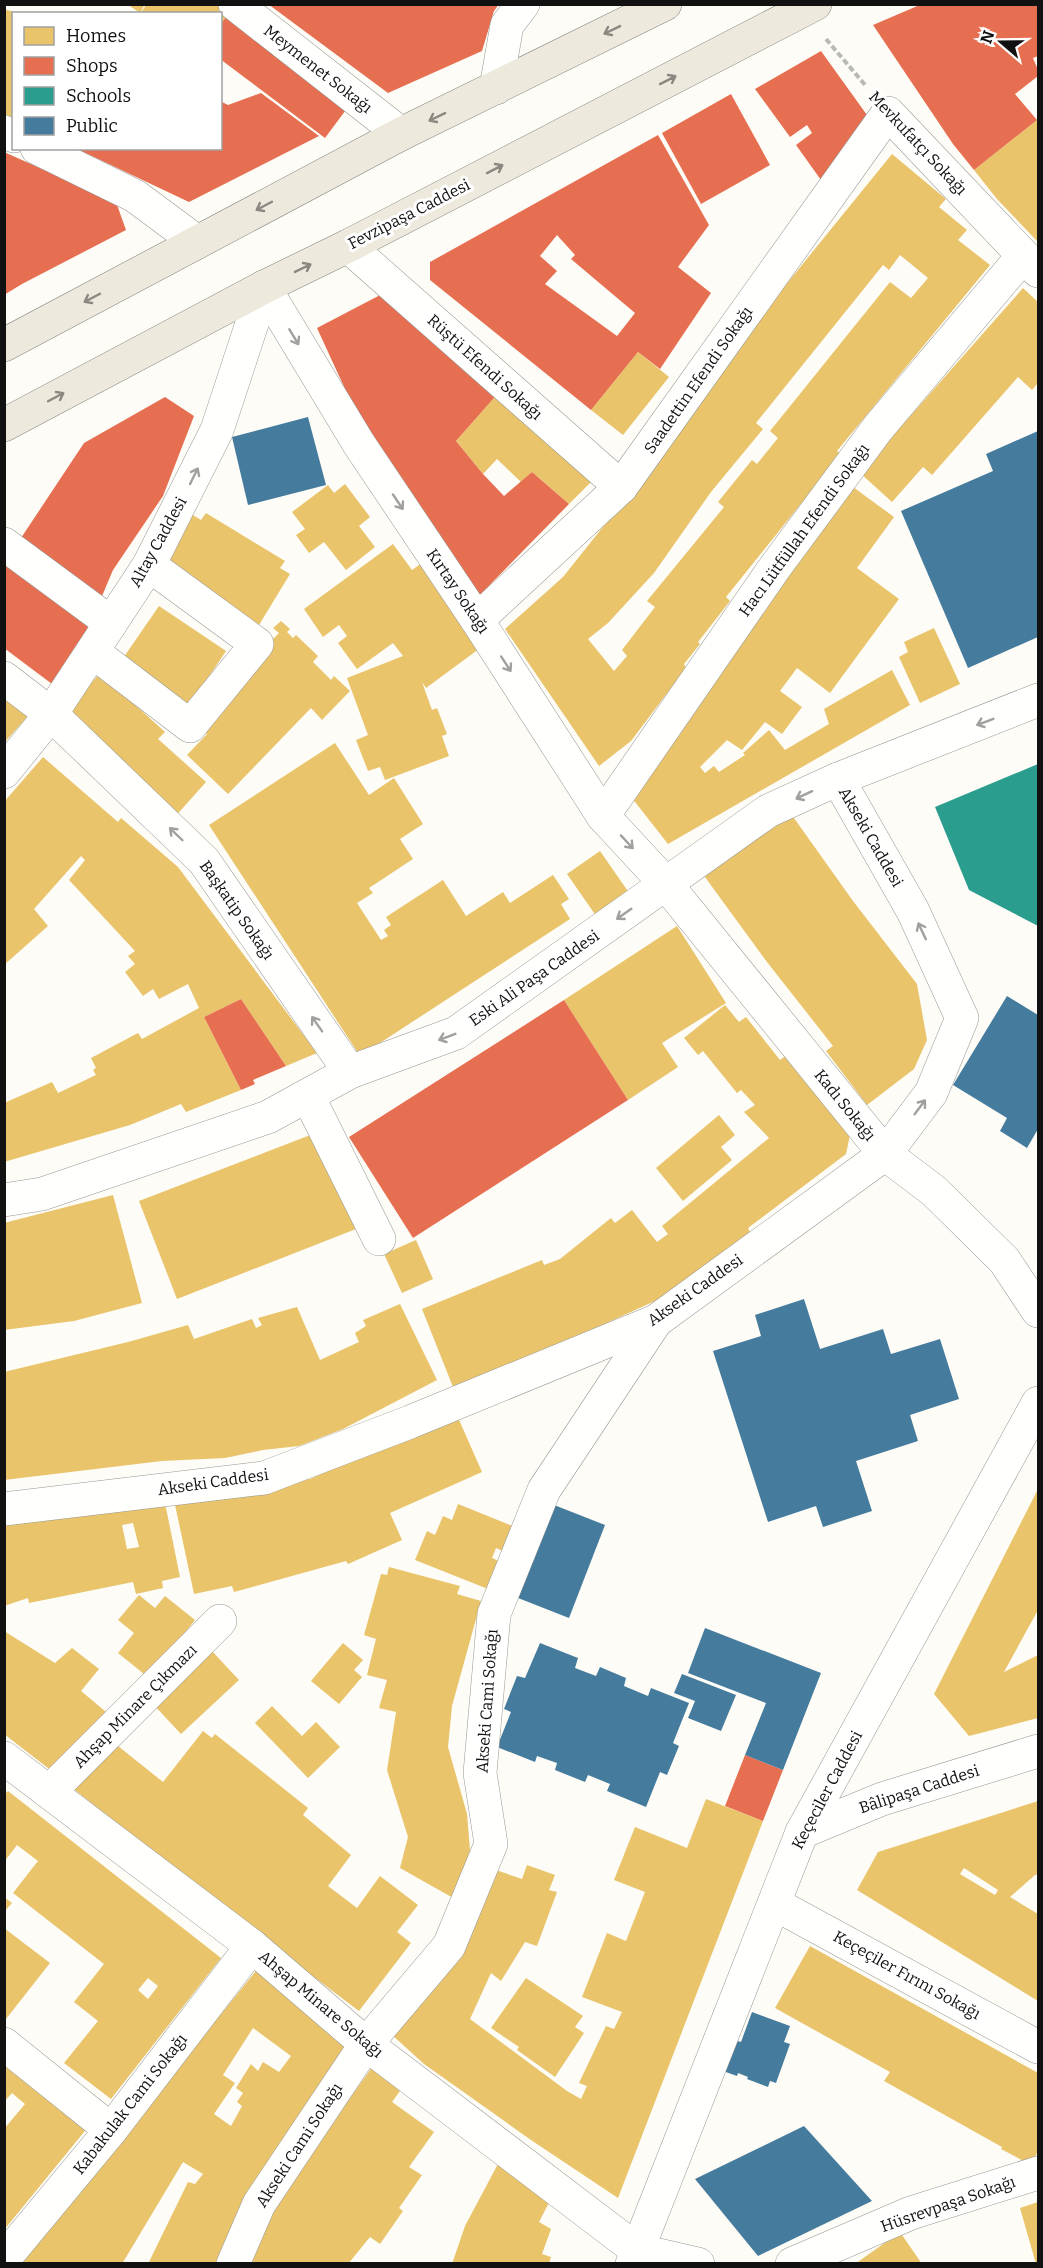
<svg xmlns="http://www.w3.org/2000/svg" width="1043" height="2268" viewBox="0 0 1043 2268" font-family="Bitter,serif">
<rect width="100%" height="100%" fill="#fdfcf7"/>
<g fill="#e9c46a" fill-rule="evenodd">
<polygon points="127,4 145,4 140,13"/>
<polygon points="146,5 225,5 233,8 220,25 220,14 140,14"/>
<polygon points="4,9 14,12 14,118 4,114"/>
<polygon points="1037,120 1038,121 1038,242 997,199 974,170"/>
<path d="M892 154 946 199 939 207 967 230 958 240 990 265 837 451 841 454 726 597 730 601 698 642 700 644 684 664 686 668 631 741 599 766 505 629 563 577 634 488 754 324ZM900 255 928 278 911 298 890 282 787 410 770 431 778 438 757 464 752 460 718 502 724 507 647 601 655 607 622 650 627 656 614 671 588 639 608 623 654 573 711 492 763 429 756 423 883 265 889 270Z"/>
<polygon points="1023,288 1038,302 1038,383 1032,390 1018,377 932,475 923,467 892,502 860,473"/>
<polygon points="638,352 669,377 623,435 591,410"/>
<polygon points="501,390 600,473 569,504 532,472 521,482 497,459 483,474 456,441"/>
<polygon points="345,484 370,517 359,526 375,547 346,570 324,542 309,553 296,535 305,529 292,512 328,485 334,493"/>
<polygon points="853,487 894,517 857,568 899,599 830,693 797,668 780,691 802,707 782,734 765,722 742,750 727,740 700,767 705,773 714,766 719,772 745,755 743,753 769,730 785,750 829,724 824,709 892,670 910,705 668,844 628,793"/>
<polygon points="188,512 201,520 206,513 285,561 280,568 290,574 259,625 157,562"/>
<polygon points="393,544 412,570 426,560 487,643 426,688 422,682 432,710 437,708 447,734 442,736 449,756 385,780 380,767 368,771 356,740 368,735 347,678 403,656 393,643 357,669 338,643 347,636 339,625 323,637 304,609"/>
<polygon points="159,606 226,651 187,710 119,664"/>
<polygon points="281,621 290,629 287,632 293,638 296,635 318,656 313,662 331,680 334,676 350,691 322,720 311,708 228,794 187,755 207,734 199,726 256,656 279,633 273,628"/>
<polygon points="934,628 960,684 920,703 899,657 908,652 904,642"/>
<polygon points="100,673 165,732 158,739 206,782 173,819 61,717"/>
<polygon points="4,696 28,716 4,743"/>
<polygon points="335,743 369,795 394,778 423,824 400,839 413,859 369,888 373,893 357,903 381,940 388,936 384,930 391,925 386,917 443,880 466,916 503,892 510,903 553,875 569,899 561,904 570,919 360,1056 209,825"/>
<polygon points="43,757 118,822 121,818 178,867 317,1053 286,1066 241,999 204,1017 241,1090 186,1112 181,1104 130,1125 4,1162 4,1103 52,1082 58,1093 96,1075 93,1070 96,1068 91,1058 138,1033 142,1039 199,1008 188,984 159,999 153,989 143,996 125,972 135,964 128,956 135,951 69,880 85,860 81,856 34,909 48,926 4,965 4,802"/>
<polygon points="789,811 853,901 917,984 927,1040 914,1069 867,1105 826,1051 833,1046 767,962 702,873"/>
<polygon points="600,851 634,900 601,923 567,874"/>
<polygon points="677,926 726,1003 662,1043 678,1067 628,1100 564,1000"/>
<polygon points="725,1005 739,1022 746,1017 780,1060 791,1052 851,1130 846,1154 748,1228 750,1232 689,1282 655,1301 589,1331 453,1387 422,1309 542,1260 544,1265 560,1259 611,1218 615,1223 632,1210 657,1242 668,1234 662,1226 769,1138 744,1112 755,1105 741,1090 737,1093 703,1051 698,1055 684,1038"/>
<polygon points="719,1115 735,1135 721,1147 732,1160 683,1201 656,1168"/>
<polygon points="318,1132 356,1229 177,1299 139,1201"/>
<polygon points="113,1195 142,1303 74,1321 4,1330 4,1223"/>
<polygon points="416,1240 433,1279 402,1293 384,1254"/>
<polygon points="400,1304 437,1380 343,1429 299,1446 263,1450 225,1458 162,1461 4,1480 4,1372 128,1342 188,1325 194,1339 252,1319 256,1328 262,1325 258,1318 297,1307 320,1360 359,1342 355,1333 366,1326 363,1320"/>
<polygon points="456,1413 482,1472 390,1513 402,1540 348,1564 346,1561 234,1592 232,1586 194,1594 174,1500 242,1487 310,1479"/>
<polygon points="1038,1489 1038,1610 1004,1672 1038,1655 1038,1718 969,1736 934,1694"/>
<path d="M163 1493 180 1577 162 1581 163 1588 136 1594 133 1582 29 1603 28 1598 4 1606V1522ZM133 1523 139 1547 127 1549 122 1525Z"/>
<polygon points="458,1504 515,1527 505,1552 496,1548 492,1558 499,1561 488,1589 415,1560 427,1531 435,1535 443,1516 452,1520"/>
<polygon points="389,1567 460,1586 457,1594 481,1601 452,1706 448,1747 467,1814 470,1850 455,1899 400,1868 408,1837 387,1770 396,1712 379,1708 387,1680 367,1675 376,1639 364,1635 381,1574 387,1575"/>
<polygon points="139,1595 155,1608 165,1596 195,1620 149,1678 118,1653 134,1633 118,1620"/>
<polygon points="4,1631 55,1663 72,1648 99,1669 81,1691 112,1717 57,1775 4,1734"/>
<polygon points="343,1643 363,1660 354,1670 362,1677 339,1704 311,1681"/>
<polygon points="210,1649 239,1680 181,1734 152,1703"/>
<polygon points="272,1706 302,1736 316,1722 340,1747 308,1778 255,1723"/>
<polygon points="203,1731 212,1738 215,1734 308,1808 303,1815 351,1855 328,1886 357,1908 380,1876 418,1905 397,1932 411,1943 359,2011 237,1919 70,1786 108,1738 163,1782"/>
<path d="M8 1791 221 1958 111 2099 64 2063 98 2021 74 2002 104 1964 13 1893 38 1861 17 1845 4 1862V1795ZM148 1978 158 1986 148 1999 138 1990Z"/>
<polygon points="706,1799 763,1821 618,2198 531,2140 424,2064 391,2034 496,1870 522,1879 527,1865 555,1875 549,1890 557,1892 537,1946 525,1942 501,1981 491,1973 470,2019 567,2091 581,2099 587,2086 579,2083 606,2026 614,2029 622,2012 582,1997 607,1933 626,1941 645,1892 614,1880 635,1827 687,1848"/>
<path d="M1038 1801V1874L1035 1875 1010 1897 1038 1914V2001L857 1890 878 1852ZM964 1868 998 1890 995 1895 960 1874Z"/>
<polygon points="4,1897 12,1903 4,1912"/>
<polygon points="4,1928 50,1963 6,2019 4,2018"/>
<polygon points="810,1946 1038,2073 1038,2151 1031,2165 1001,2149 1002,2147 884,2081 890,2072 775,2008"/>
<path d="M259 1967 351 2040 237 2213 216 2264H148L188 2182 195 2184 203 2174 183 2162 122 2264H19ZM253 2028 291 2056 279 2072 263 2062 258 2071 251 2064 236 2088 243 2093 237 2102 242 2106 231 2126 214 2114 235 2083 223 2075Z"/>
<polygon points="526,1978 583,2016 575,2027 584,2033 555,2077 517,2050 519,2047 491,2028"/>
<polygon points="4,2048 93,2121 4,2230 4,2129 25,2104 12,2093 4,2102"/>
<polygon points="375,2063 405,2084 392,2102 434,2132 409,2167 422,2175 399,2208 403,2211 380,2244 370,2237 348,2264 244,2264 291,2181"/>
<polygon points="499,2162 555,2191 539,2222 551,2229 542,2254 551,2257 549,2264 452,2264 465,2226"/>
<polygon points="1038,2202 1038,2263 1036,2264 1020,2208"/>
<polygon points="900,2232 922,2264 855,2264"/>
</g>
<g fill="#e76f51" fill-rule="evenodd">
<polygon points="268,4 499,4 494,11 482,51 388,93"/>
<polygon points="922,4 1038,4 1038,56 1033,58 1038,70 1038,76 1015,94 1037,120 974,170 953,144 873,25"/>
<polygon points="233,8 354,99 325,138 220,59 220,25"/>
<polygon points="821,51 872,122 821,180 796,145 812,133 807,125 790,137 755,89"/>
<polygon points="261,93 319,136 189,202 75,148 220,148 220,101 228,105"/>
<polygon points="731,94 770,165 701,204 662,133"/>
<path d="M658 135 709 225 678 267 711 293 660 369 638 352 591 410 430 280V262ZM557 235 575 255 571 259 635 313 617 336 545 284 557 271 540 256Z"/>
<polygon points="4,152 116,202 126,230 22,284 4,295"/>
<polygon points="384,293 501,390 456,441 483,474 504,496 532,472 569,504 479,596 374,452 317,328"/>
<polygon points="165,397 194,416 163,496 113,570 102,596 19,541 84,443"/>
<polygon points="4,553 98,625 52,684 4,648"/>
<polygon points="241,999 286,1066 253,1080 255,1084 241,1090 204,1017"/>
<polygon points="564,1000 628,1100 413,1238 349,1137"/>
<polygon points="745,1755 783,1770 763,1821 725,1806"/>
</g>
<polygon fill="#2a9d8f" points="1038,764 1038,926 969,890 935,807"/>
<g fill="#457b9d">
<polygon points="308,417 326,485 248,505 232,437"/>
<polygon points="1038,431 1038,637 968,668 901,511 993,471 986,454"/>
<polygon points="1007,996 1038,1015 1038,1129 1027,1148 1000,1131 1007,1118 953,1085"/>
<polygon points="804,1299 820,1349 883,1329 891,1354 940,1339 959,1399 910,1415 918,1441 856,1461 872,1511 823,1527 816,1506 768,1522 713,1351 761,1336 755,1315"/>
<polygon points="549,1503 605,1525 569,1618 513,1596"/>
<polygon points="705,1628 821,1673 783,1770 745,1755 766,1703 688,1673"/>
<polygon points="540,1643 578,1658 575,1668 596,1676 600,1667 626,1678 624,1686 648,1696 651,1688 689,1703 673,1743 679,1746 667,1775 660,1772 646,1807 607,1791 610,1784 588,1775 585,1782 555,1770 557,1763 537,1756 535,1762 497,1747 511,1712 504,1709 517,1676 525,1678"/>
<polygon points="682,1674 736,1695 721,1731 688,1718 695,1701 674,1693"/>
<polygon points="752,2012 790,2026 784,2042 790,2044 776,2083 770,2081 768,2087 747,2079 748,2077 738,2073 737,2076 723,2071 734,2040 741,2042"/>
<polygon points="804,2126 872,2201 758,2256 695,2179"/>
</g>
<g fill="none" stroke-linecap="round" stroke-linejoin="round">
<defs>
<g id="minor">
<polyline points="235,4 401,134"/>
<polyline points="496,88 507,25 523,4"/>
<polyline points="4,132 14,136"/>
<polyline points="37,148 135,196 197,242"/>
<polyline points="348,246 621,487"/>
<polyline points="264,287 359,444 477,620 603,816 666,884 885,1154 934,1191 1004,1260 1038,1311"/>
<polyline points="4,544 111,623"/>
<polyline points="477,620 621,487 888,113 1038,271"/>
<polyline points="93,652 190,726 257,644 149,565"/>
<polyline points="4,678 51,714 204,861 350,1072"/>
<polyline points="4,772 51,714 149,565 217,430 264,287"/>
<polyline points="603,816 773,570 878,428 1023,256"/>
<polyline points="308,1096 379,1239"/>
<polyline points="4,1200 42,1194 268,1117 350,1072 456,1033 768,811 838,779 1038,700"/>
<polyline points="4,1509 264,1478 410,1422 656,1321 885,1154 931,1093 962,1018 913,911 838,779"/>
<polyline points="4,1758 252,1946 366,2044 637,2250 698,2264"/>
<polyline points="50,1791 220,1621"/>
<polyline points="802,1832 882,1799 1038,1751"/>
<polyline points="775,1904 1038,2047"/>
<polyline points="4,2044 111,2130"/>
<polyline points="4,2259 111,2130 252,1946"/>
<polyline points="233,2264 259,2204 366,2044 449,1946 491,1844 480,1773 494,1614 544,1490 656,1321"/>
<polyline points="632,2264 802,1832 1038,1403"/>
<polyline points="792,2264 911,2213 1038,2173"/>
</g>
<g id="major">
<polyline points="4,345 401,134 665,4"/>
<polyline points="4,425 264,287 348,246 815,4"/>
</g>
</defs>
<use href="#minor" stroke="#979795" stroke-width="34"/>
<use href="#major" stroke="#858482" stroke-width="34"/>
<polyline stroke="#b9b9b8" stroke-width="4" stroke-dasharray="6 3" stroke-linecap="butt" points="826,39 866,86"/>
<use href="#minor" stroke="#fffffe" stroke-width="33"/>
<use href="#major" stroke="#ede9dc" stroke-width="33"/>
</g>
<defs><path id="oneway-shaft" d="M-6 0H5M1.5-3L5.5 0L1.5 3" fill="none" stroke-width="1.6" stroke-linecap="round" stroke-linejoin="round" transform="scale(1.5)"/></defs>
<g stroke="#8a8881">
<use href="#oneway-shaft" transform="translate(612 30) rotate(154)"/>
<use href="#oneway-shaft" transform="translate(668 80) rotate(-27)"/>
<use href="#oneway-shaft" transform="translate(437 117) rotate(154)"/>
<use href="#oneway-shaft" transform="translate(495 169) rotate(-27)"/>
<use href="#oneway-shaft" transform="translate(264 206) rotate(152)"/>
<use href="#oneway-shaft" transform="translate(303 268) rotate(-26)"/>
<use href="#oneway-shaft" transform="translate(92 298) rotate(152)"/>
<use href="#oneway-shaft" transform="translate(56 397) rotate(-28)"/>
</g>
<g stroke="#a0a09f">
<use href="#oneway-shaft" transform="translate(294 337) rotate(59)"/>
<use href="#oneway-shaft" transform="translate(194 476) rotate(-64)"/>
<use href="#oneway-shaft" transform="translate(398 502) rotate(56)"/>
<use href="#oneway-shaft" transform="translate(506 664) rotate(57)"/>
<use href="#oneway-shaft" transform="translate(985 722) rotate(159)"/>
<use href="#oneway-shaft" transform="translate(804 795) rotate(155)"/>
<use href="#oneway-shaft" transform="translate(176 834) rotate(-136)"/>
<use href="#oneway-shaft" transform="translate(627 842) rotate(47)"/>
<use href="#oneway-shaft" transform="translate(624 914) rotate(145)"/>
<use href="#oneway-shaft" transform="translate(922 931) rotate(-115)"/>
<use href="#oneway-shaft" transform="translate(317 1024) rotate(-125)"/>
<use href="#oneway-shaft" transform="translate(447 1037) rotate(159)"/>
<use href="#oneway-shaft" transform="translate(920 1107) rotate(-53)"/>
</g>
<g text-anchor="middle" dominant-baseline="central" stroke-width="6" stroke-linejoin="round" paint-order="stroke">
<g font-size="16" fill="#111" stroke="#fff">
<text transform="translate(318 69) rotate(38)">Meymenet Sokağı</text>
<text transform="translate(918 143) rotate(47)">Mevkufatçı Sokağı</text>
<text transform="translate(409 214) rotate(-27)">Fevzipaşa Caddesi</text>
<text transform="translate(485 367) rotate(42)">Rüştü Efendi Sokağı</text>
<text transform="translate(698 380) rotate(-55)">Saadettin Efendi Sokağı</text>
<text transform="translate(804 530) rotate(-54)">Hacı Lütfüllah Efendi Sokağı</text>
<text transform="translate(158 542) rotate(-61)">Altay Caddesi</text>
<text transform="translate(458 591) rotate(56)">Kırtay Sokağı</text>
<text transform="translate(871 837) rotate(60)">Akseki Caddesi</text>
<text transform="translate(237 910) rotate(55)">Başkatip Sokağı</text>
<text transform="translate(534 978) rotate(-35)">Eski Ali Paşa Caddesi</text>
<text transform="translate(845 1105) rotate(51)">Kadı Sokağı</text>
<text transform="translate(695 1290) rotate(-35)">Akseki Caddesi</text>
<text transform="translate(213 1482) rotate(-8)">Akseki Caddesi</text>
<text transform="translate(487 1701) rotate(-86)">Akseki Cami Sokağı</text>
<text transform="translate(135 1706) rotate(-45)">Ahşap Minare Çıkmazı</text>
<text transform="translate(919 1789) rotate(-18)">Bâlipaşa Caddesi</text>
<text transform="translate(827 1790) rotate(-62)">Keçeciler Caddesi</text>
<text transform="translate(907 1975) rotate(29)">Keçeçiler Fırını Sokağı</text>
<text transform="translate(321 2004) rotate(40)">Ahşap Minare Sokağı</text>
<text transform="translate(130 2104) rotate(-52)">Kabakulak Cami Sokağı</text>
<text transform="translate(299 2145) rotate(-57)">Akseki Cami Sokağı</text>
<text transform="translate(948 2204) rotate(-19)">Hüsrevpaşa Sokağı</text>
</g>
</g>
<rect width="1043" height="2268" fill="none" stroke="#111111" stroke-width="12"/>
<rect x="12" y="12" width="210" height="138" fill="#ffffff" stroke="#a0a0a0" stroke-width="1.5"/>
<rect x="24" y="27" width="30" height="18" fill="#e9c46a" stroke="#a0a0a0" stroke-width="1.5"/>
<text x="66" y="42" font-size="18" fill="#111111">Homes</text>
<rect x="24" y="57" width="30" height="18" fill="#e76f51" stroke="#a0a0a0" stroke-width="1.5"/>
<text x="66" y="72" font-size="18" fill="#111111">Shops</text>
<rect x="24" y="87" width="30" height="18" fill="#2a9d8f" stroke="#a0a0a0" stroke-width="1.5"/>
<text x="66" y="102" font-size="18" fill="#111111">Schools</text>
<rect x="24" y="117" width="30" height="18" fill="#457b9d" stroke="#a0a0a0" stroke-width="1.5"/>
<text x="66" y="132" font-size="18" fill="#111111">Public</text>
<g transform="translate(1001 42) rotate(290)" stroke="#ffffff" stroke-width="4.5" paint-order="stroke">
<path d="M0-4.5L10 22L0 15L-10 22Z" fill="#111111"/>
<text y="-9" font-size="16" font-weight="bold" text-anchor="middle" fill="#111111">N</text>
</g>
</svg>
